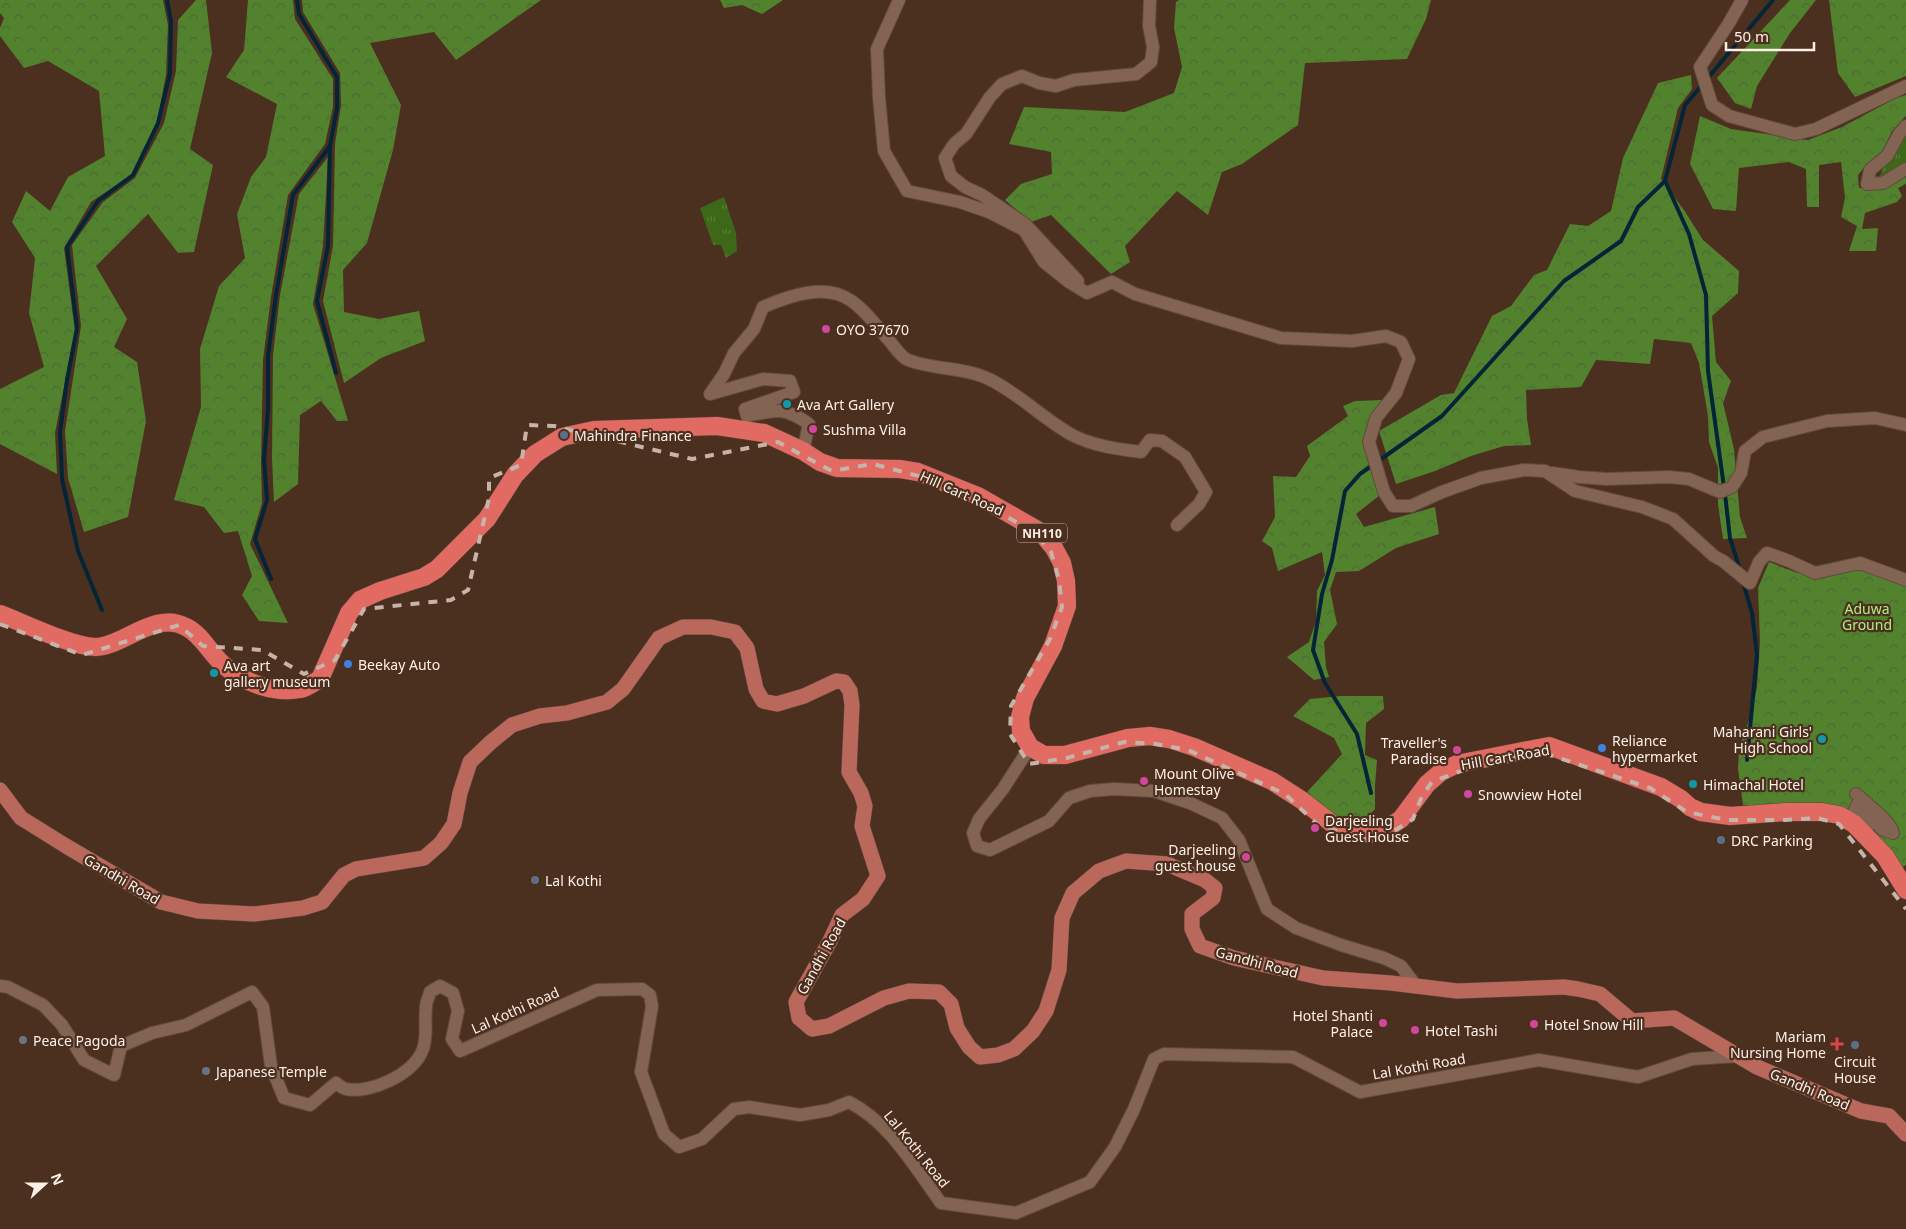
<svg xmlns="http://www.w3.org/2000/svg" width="1906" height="1229" viewBox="0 0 1906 1229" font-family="'Noto Sans',sans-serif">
<defs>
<pattern id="grass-tufts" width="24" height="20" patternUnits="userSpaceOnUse" patternTransform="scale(1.25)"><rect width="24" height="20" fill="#3c6818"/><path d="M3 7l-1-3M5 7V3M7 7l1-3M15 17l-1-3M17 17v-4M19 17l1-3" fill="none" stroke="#597e3a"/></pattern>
<pattern id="forest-crowns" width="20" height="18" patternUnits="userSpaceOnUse" patternTransform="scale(1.25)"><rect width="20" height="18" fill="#52822e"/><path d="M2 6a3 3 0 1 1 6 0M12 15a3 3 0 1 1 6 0" fill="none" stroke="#4f6838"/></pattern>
</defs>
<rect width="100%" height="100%" fill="#4b2f1f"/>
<g fill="url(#grass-tufts)">
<polygon points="1906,135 1906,164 1879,179 1883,167 1894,156"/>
<polygon points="724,197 736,233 737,251 726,258 721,245 713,245 700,208"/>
</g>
<g fill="url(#forest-crowns)">
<polygon points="0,0 163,0 168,25 166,75 156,126 131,175 91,202 64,248 75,331 55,433 57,474 0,444 0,389 44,367 29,313 35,258 12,222 26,191 50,211 68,177 105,156 99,91 48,61 24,68 0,36 0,28 4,18 0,13"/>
<polygon points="196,0 206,0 212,53 190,149 213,165 194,252 178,253 148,214 96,266 127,319 114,347 137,362 146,421 128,517 84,532 68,478 65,431 81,326 72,245 103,202 135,178 164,123 176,71 178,20"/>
<polygon points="248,0 293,0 295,19 333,79 333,107 325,144 288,195 271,297 263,360 261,463 262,503 250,544 288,623 259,621 242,595 252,576 238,531 224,533 204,507 174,500 201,407 200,349 219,286 245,258 237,214 251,177 266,157 277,104 226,77 244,50"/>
<polygon points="302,0 541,0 456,60 434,32 370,43 401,105 393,150 367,243 343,270 344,312 379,319 419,311 425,341 381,358 344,383 323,301 333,246 335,144 341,105 340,73 303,12"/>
<polygon points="720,0 783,0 762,14 742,5 724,8"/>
<polygon points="1179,0 1431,0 1426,19 1407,59 1305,63 1298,125 1242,164 1222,172 1208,215 1177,191 1125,246 1130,262 1111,274 1051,215 1031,222 1005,200 1021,184 1052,174 1051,152 1009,144 1024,107 1125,112 1174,93 1182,67 1174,28 1176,2"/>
<polygon points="1790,0 1816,0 1790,33 1757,86 1751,109 1735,103 1717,78"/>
<polygon points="1829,0 1906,0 1906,76 1855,97 1838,73"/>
<polygon points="1691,75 1692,89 1678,108 1661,179 1684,210 1703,240 1739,271 1738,293 1712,316 1716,362 1731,381 1723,403 1734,449 1740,517 1747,538 1723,539 1718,504 1718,468 1709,442 1708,416 1699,363 1691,343 1654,339 1650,364 1596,360 1581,387 1526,390 1527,419 1531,445 1504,446 1471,456 1435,471 1396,484 1379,431 1441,395 1454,393 1492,316 1511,306 1534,275 1547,270 1570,224 1588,226 1611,211 1623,158 1658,83"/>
<polygon points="1906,95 1906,116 1892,131 1883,150 1867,164 1858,175 1859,188 1884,189 1906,177 1906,184 1898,188 1902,196 1897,202 1865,213 1862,229 1878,228 1876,251 1849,251 1857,226 1841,217 1845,198 1841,162 1819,165 1819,207 1807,207 1806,169 1789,162 1739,168 1736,211 1713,209 1690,164 1700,116 1731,129 1808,140 1842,127 1896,98"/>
<polygon points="328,157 323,246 313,304 348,421 337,421 321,401 300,415 298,484 274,502 272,459 273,355 280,295 299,194"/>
<polygon points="1382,400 1372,416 1380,495 1356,514 1364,527 1435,507 1439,534 1396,548 1359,571 1336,572 1330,590 1337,624 1324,642 1326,667 1329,677 1314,680 1287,657 1309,642 1316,621 1317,591 1325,575 1322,552 1278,571 1272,548 1262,541 1275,517 1273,476 1296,477 1310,456 1307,446 1348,416 1343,406 1355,401"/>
<polygon points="1769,562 1795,572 1816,577 1861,568 1906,586 1906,865 1903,867 1883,842 1849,814 1743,805 1738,769 1739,750 1751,714 1757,687 1760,642 1758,588"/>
<polygon points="1341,696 1383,696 1384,709 1366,723 1365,755 1377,760 1375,785 1375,809 1362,822 1333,819 1307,792 1342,754 1334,738 1293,716 1310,699"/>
</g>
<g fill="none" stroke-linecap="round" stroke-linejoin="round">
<g stroke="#042537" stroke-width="4">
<polyline points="297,0 299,14 337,77 337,108 330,146 328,246 317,301 336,373"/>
<polyline points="1707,79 1773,0"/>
<polyline points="1703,84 1685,105 1665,181 1689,234 1706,295 1708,371 1724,487"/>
<polyline points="1725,494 1730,538 1740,570"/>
<polyline points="271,579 255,539 267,500 264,459 268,409 268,356 276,295 293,195 330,146"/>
<polyline points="1743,582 1752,613 1757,655 1747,760"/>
<polyline points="102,610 78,551 62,479 60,432 67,380 77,328 67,247 98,201 133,175 158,123 170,73 171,21 167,0"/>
<polyline points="1371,793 1357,734 1325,683 1313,650 1322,594 1332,560 1345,491 1360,474 1442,416 1564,281 1621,241 1638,207 1665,181"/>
</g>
<defs>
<g id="minor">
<polyline points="899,0 877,49 879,97 884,151 907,191 960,202 989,212 1024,230 1044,262 1069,282 1087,293 1112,282 1135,294 1281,338 1352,341 1386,336 1401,342 1409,359 1396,393 1376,418 1369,442 1384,492 1393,506 1411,506 1442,492 1481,478 1524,470 1545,471 1575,491 1642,507 1673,519 1714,556 1723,561 1750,583 1759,562 1767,553 1789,561 1815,573 1860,563 1906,580"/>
<polyline points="1742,0 1729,23 1700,67 1712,105 1729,116 1795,134 1816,129 1906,86"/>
<polyline points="1906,126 1899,134 1887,156 1870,170 1867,184 1883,183 1906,169"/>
<polyline points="1078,281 1025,224 982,195 965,187 951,176 945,158 954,144 966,134 990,97 1002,84 1022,76 1039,83 1056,86 1074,80 1136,74 1151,62 1153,47 1149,26 1150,0"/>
<path d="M803 451 809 424C783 406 777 410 747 416L745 409 794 392 790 381 763 379 710 394 724 374 734 353 754 329 763 307C789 296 824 283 850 300 864 309 876 325 887 338 893 344 900 357 908 360 934 370 964 367 989 379 1020 394 1044 420 1074 436 1094 446 1119 449 1141 452L1150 440 1162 441 1185 457 1206 492 1199 504 1177 525"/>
<polyline points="1552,473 1579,477 1607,479 1669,477 1689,479 1720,492 1732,487 1741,473 1745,451 1763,437 1827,421 1875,418 1906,425"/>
<polyline points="1030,747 1003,789 979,819 973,833 977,846 990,850 1049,821 1069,798 1090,791 1114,789 1154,791 1190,803 1222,818 1239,840 1267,909 1296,928 1341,945 1384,958 1401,966 1417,987"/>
<path d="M1856 794C1865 802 1892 823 1893 833L1882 829 1857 805 1854 812 1867 828"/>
<path d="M0 986 8 987 43 1005 62 1025 84 1060 114 1075 121 1046 152 1033 186 1025 252 992 263 1007 271 1066 284 1098 310 1105 336 1083C339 1085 342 1088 346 1089 371 1094 414 1074 423 1049 428 1035 424 1021 426 1007 426 1002 429 997 430 992L440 986 453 993 458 1011 452 1039 460 1051 597 990 642 989 650 995 652 1006 641 1072 664 1134 679 1147 702 1139 734 1109 749 1107 800 1115 829 1110 849 1102C890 1123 914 1166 941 1203L1016 1213 1090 1182 1115 1147 1134 1109 1154 1059 1164 1054 1293 1057 1360 1092 1539 1060 1638 1077 1692 1059 1738 1056"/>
</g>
<polyline id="major" points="0,790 21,818 66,846 161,902 198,911 254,914 303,908 322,902 344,875 356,869 424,858 441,843 454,824 460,793 470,762 491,742 512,725 540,716 567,713 607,702 623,689 659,638 683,627 711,627 735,632 747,648 756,689 763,701 777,704 804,696 836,681 844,682 850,691 852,705 849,772 861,793 865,806 862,826 878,876 863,899 842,915 830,941 796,1002 799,1018 812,1029 829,1026 884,998 909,991 939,992 951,1004 957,1028 969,1047 980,1057 998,1055 1014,1049 1033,1031 1046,1011 1059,970 1062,918 1073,893 1099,871 1126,861 1167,864 1205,880 1215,888 1213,898 1192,914 1192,929 1200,946 1234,958 1323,978 1391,983 1457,991 1564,987 1578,989 1600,994 1632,1021 1674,1018 1757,1067 1861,1111 1889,1116 1906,1134"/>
<path id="highway" d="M0 614C24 623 72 647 96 647 124 646 155 610 186 627 203 635 211 656 226 667 245 683 275 694 300 689 307 688 314 682 320 679L349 613 360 600 380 591 424 577 437 569 487 519 515 475 535 454 562 437 594 430 717 426 764 433 803 451 820 462 837 468 900 469 918 472 978 496 1041 532 1054 548 1062 563 1066 581 1067 606 1053 646 1025 698 1020 717 1021 731 1030 747 1044 755H1065L1128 738 1150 736 1169 739 1194 747 1272 781 1303 801 1334 825 1370 834 1386 829 1401 819 1427 784 1441 772 1457 764 1549 746 1661 787 1681 799 1690 807 1701 812 1730 816 1786 812H1822L1839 815 1854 824 1885 856 1906 890"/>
</defs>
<use href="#minor" stroke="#614a3d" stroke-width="14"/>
<use href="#major" stroke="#614a3d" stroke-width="16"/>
<use href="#highway" stroke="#614a3d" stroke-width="19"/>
<use href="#minor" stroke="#836352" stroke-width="12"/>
<use href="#major" stroke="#bb685c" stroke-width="15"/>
<use href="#highway" stroke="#e16b62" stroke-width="18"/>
<polyline stroke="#c7b4a9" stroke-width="4" stroke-dasharray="9 9" stroke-linecap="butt" points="0,624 82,655 179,625 203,646 262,650 304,674 335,660 364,609 451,600 468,590 489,498 489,478 521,465 527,425 554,426 692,459 778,442 832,471 873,464 930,479 977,500 1034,532 1051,552 1059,580 1062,607 1050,639 1011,706 1010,734 1029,764 1067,758 1124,742 1156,744 1188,750 1285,794 1318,825 1375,843 1413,819 1422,796 1432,782 1466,769 1503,758 1528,755 1550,755 1650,788 1687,812 1727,820 1785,820 1817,818 1839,824 1906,909"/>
</g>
<g fill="#d1479c" stroke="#4b2f1f" stroke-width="2">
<circle cx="826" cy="329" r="5"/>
<circle cx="813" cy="429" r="5"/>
<circle cx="1457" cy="750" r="5"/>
<circle cx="1144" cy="781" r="5"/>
<circle cx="1468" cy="794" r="5"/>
<circle cx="1315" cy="828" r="5"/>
<circle cx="1246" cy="857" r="5"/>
<circle cx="1383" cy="1023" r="5"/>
<circle cx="1534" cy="1024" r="5"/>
<circle cx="1415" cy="1030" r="5"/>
</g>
<g fill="#0f9aa8" stroke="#4b2f1f" stroke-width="2">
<circle cx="787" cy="404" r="5"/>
<circle cx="214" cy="673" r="5"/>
<circle cx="1822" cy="739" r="5"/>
<circle cx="1693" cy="784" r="5"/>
</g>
<g fill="#5c6f8a" stroke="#4b2f1f" stroke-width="2">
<circle cx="564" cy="435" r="5"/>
<circle cx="1721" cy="840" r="5"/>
<circle cx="535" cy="880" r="5"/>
<circle cx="1855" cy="1045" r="5"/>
</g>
<g fill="#3f7fe0" stroke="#4b2f1f" stroke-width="2">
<circle cx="348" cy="664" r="5"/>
<circle cx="1602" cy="748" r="5"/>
</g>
<g fill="#6b7280" stroke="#4b2f1f" stroke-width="2">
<circle cx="23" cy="1040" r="5"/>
<circle cx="206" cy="1071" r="5"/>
</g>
<path fill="#e0444e" stroke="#4b2f1f" stroke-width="2" d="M1834.5 1036.5h5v5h5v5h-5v5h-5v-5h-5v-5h5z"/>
<g text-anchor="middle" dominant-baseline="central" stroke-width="4.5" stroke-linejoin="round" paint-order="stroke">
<rect fill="#4b2f1f" stroke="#c8b5ab" stroke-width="1" x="1017" y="523.5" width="50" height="19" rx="4"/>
<g font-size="12" font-weight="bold" fill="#feefe7">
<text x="1042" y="533">NH110</text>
</g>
<g font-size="14" fill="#feefe7" stroke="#4b2f1f" text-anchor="start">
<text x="836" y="329">OYO 37670</text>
<text x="797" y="404">Ava Art Gallery</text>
<text x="823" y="429">Sushma Villa</text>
<text x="574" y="435">Mahindra Finance</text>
<text x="358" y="664">Beekay Auto</text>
<text x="224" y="665">Ava art<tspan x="224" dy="16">gallery museum</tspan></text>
<text x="1812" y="731" text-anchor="end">Maharani Girls'<tspan x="1812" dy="16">High School</tspan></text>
<text x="1612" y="740">Reliance<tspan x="1612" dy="16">hypermarket</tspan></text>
<text x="1447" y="742" text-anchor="end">Traveller's<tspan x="1447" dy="16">Paradise</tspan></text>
<text x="1154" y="773">Mount Olive<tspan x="1154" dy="16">Homestay</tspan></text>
<text x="1703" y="784">Himachal Hotel</text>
<text x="1478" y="794">Snowview Hotel</text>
<text x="1325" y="820">Darjeeling<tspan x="1325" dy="16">Guest House</tspan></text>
<text x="1731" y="840">DRC Parking</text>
<text x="1236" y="849" text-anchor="end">Darjeeling<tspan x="1236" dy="16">guest house</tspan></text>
<text x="545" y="880">Lal Kothi</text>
<text x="1373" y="1015" text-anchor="end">Hotel Shanti<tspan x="1373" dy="16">Palace</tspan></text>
<text x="1544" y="1024">Hotel Snow Hill</text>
<text x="1425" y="1030">Hotel Tashi</text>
<text x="1826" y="1036" text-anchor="end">Mariam<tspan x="1826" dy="16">Nursing Home</tspan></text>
<text x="33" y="1040">Peace Pagoda</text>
<text x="1855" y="1061" text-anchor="middle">Circuit<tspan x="1855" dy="16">House</tspan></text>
<text x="216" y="1071">Japanese Temple</text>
</g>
<g font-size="14" fill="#feefe7" stroke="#4b2f1f">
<text transform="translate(962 493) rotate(24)">Hill Cart Road</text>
<text transform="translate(1505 757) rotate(-10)">Hill Cart Road</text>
<text transform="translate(122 879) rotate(30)">Gandhi Road</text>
<text transform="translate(821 956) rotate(-61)">Gandhi Road</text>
<text transform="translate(1257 962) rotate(15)">Gandhi Road</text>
<text transform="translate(515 1010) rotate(-24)">Lal Kothi Road</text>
<text transform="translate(1419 1066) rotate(-10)">Lal Kothi Road</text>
<text transform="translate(1810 1089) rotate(23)">Gandhi Road</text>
<text transform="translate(917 1149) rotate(51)">Lal Kothi Road</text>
</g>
<g font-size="14" fill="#adef82" stroke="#4b2f1f">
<text x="1867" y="608">Aduwa<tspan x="1867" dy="16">Ground</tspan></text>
</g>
</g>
<g transform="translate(45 1184) rotate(69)" stroke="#4b2f1f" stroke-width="4" paint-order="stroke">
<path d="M0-4L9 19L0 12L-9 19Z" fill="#feefe7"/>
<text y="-8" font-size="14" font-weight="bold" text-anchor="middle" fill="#feefe7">N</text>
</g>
<path d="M1726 42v8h88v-8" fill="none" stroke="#feefe7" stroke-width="2.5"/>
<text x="1734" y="42" font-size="15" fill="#feefe7" stroke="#4b2f1f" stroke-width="4" paint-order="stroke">50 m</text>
</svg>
